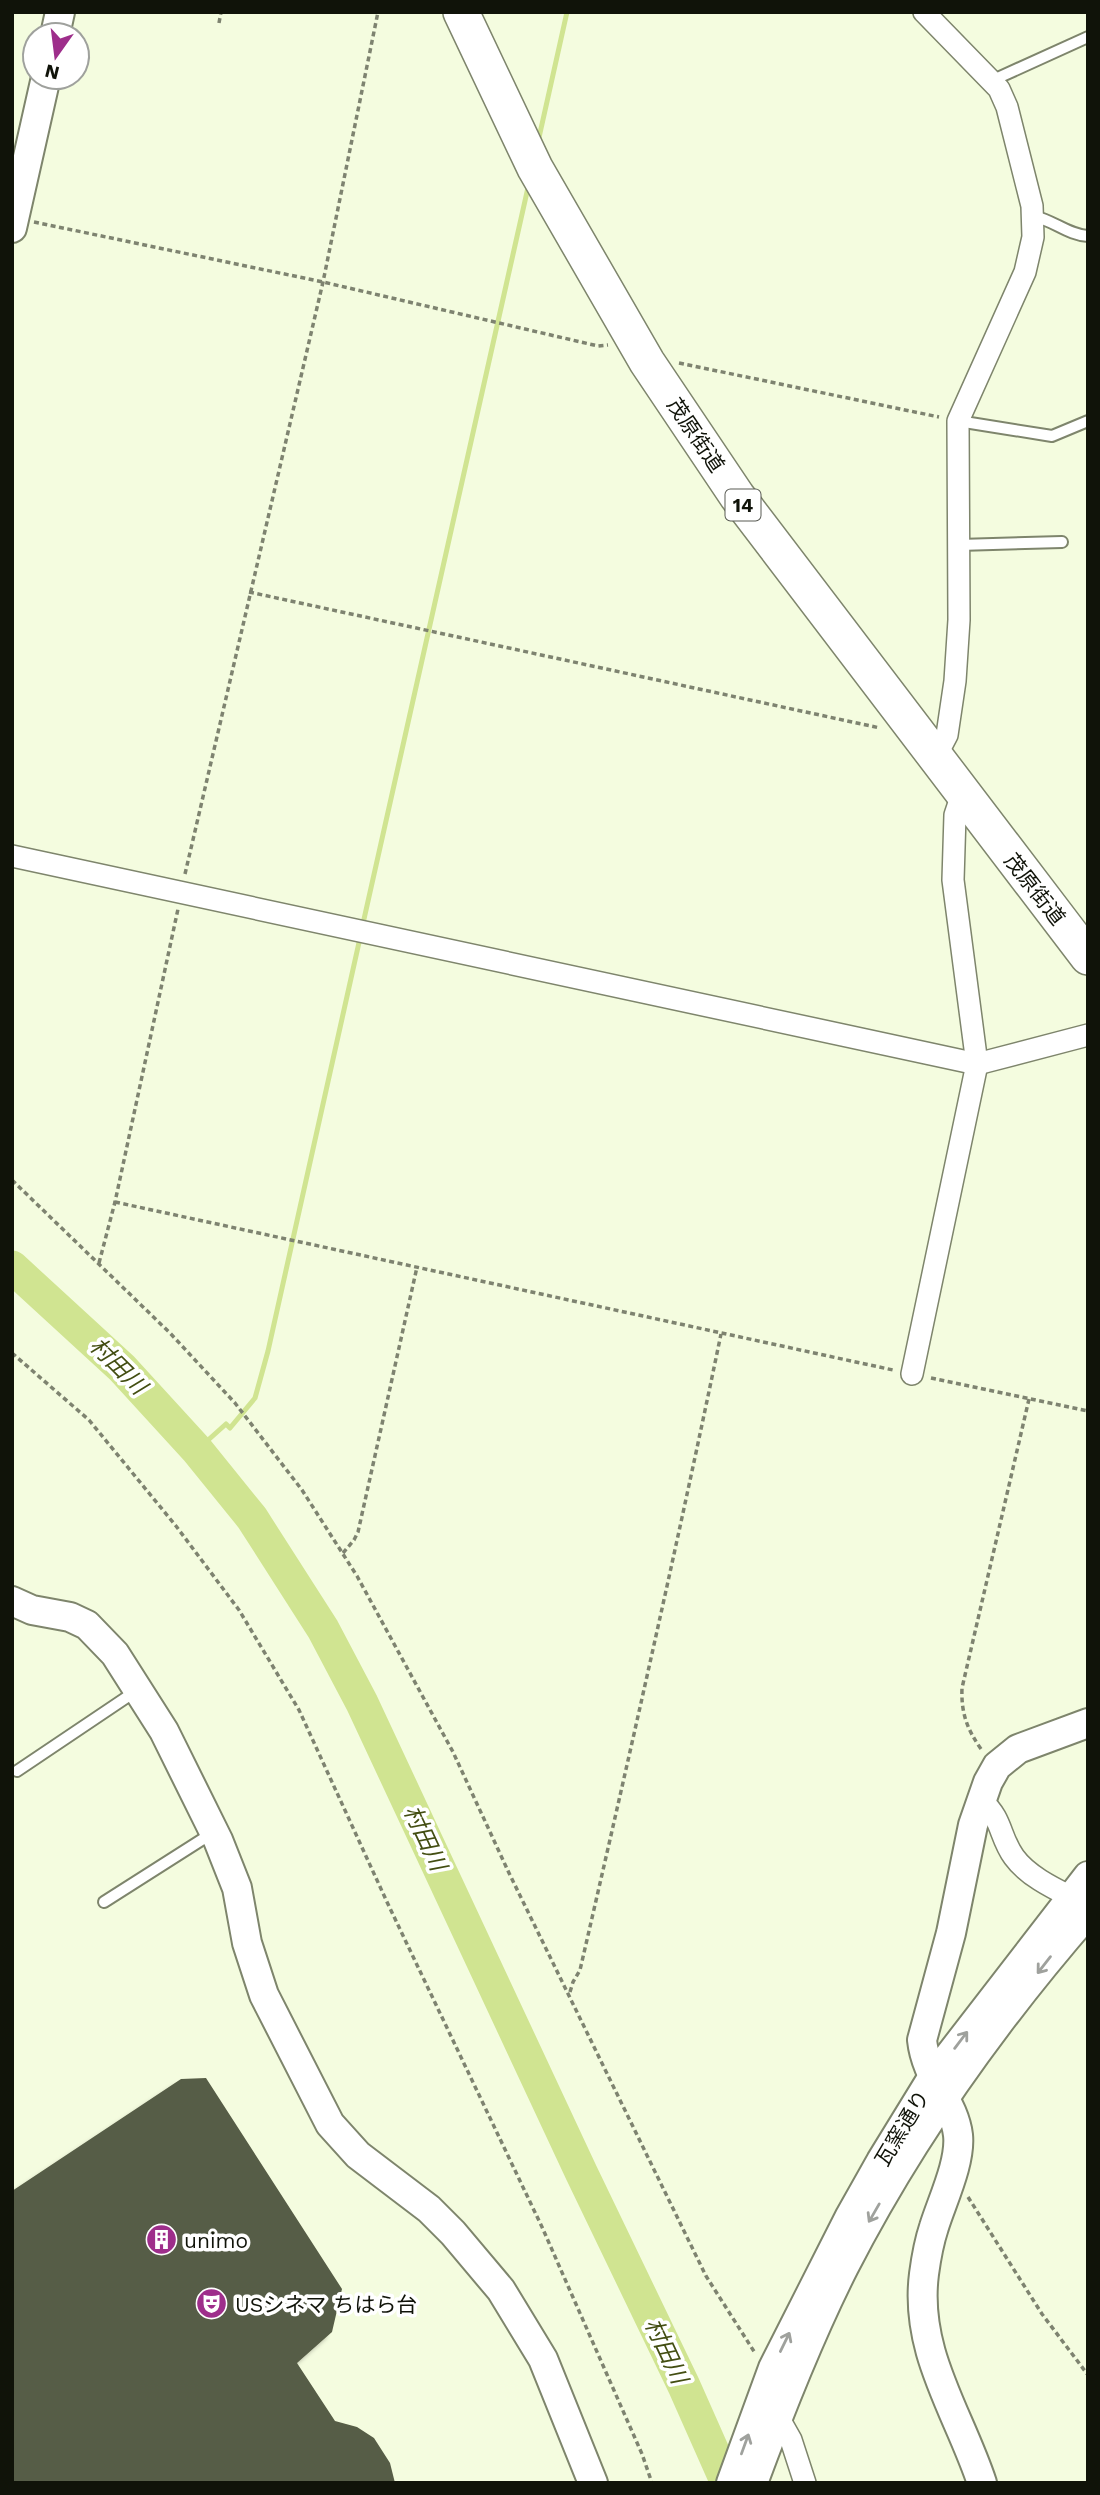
<svg xmlns="http://www.w3.org/2000/svg" width="1100" height="2495" viewBox="0 0 1100 2495" font-family="'Work Sans','Noto Sans JP',sans-serif">
<defs>
<filter id="shadow"><feDropShadow dx="-6" dy="6" stdDeviation="2" flood-color="#0004"/></filter>
</defs>
<rect width="100%" height="100%" fill="#f4fcdf"/>
<g fill="none" stroke-linecap="round" stroke-linejoin="round">
<g stroke="#d0e491" stroke-width="5">
<polyline points="538,142 567,12"/>
<polyline points="362,928 529,183"/>
<polyline points="197,1450 226,1424 230,1428 255,1398 268,1351 360,938"/>
</g>
<polyline stroke="#d0e491" stroke-width="33" points="12,1267 122,1368 197,1450 252,1518 323,1629 362,1703 581,2172 684,2386 727,2483"/>
</g>
<polygon fill="#575d46" filter="url(#shadow)" points="206,2078 342,2289 332,2332 297,2363 335,2421 357,2427 374,2438 390,2463 395,2483 12,2483 12,2191 181,2079"/>
<g fill="none" stroke-linecap="round" stroke-linejoin="round">
<defs>
<g id="service">
<polyline points="991,81 1088,37"/>
<path d="M1033 216C1053 220 1068 235 1088 236"/>
<polyline points="958,421 1052,436 1088,421"/>
<polyline points="959,545 1062,542"/>
<polyline points="17,1771 136,1691"/>
<polyline points="104,1902 214,1832"/>
</g>
<g id="minor">
<polyline points="924,12 999,89 1007,107 1032,206 1033,237 1025,272 958,421 959,620 955,681 947,735 936,756"/>
<polyline points="12,856 977,1064 1088,1035"/>
<polyline points="912,1374 977,1064 953,880 955,815 962,794"/>
<path d="M982 1801C1003 1820 999 1836 1014 1857 1027 1875 1051 1887 1071 1897"/>
<polyline points="778,2417 791,2440 805,2483"/>
</g>
<g id="tertiary">
<polyline points="55,35 60,12"/>
<polyline points="12,228 46,77"/>
<polyline points="12,1601 32,1610 70,1617 87,1625 115,1654 164,1731 218,1840 237,1888 247,1943 264,1995 330,2124 358,2155 429,2209 453,2233 501,2290 543,2359 593,2483"/>
<polyline points="731,2483 773,2368 850,2216 881,2161 932,2078 1088,1876"/>
<path d="M753 2483C780 2410 809 2336 844 2267 909 2140 994 2021 1088 1913"/>
<path d="M982 2483C959 2413 914 2352 924 2274 926 2259 929 2242 934 2227 942 2201 961 2162 958 2135 954 2102 926 2078 922 2040L951 1933 973 1825 988 1782 997 1766 1018 1749 1088 1723"/>
</g>
<polyline id="primary" points="461,12 535,168 647,362 737,496 1088,957"/>
</defs>
<use href="#service" stroke="#7e856c" stroke-width="14"/>
<use href="#minor" stroke="#7e856c" stroke-width="24"/>
<use href="#tertiary" stroke="#7e856c" stroke-width="32"/>
<use href="#primary" stroke="#7e856c" stroke-width="38"/>
<g stroke="#7e8370" stroke-width="3.5" stroke-dasharray="5 3.5" stroke-linecap="butt">
<polyline points="219,23 221,12"/>
<polyline points="34,222 323,282 598,346 608,345"/>
<polyline points="679,363 939,417"/>
<polyline points="249,592 880,728"/>
<polyline points="185,874 323,282 378,12"/>
<polyline points="12,1180 170,1333 235,1403 302,1490 357,1576 453,1752 509,1873 706,2276 755,2353"/>
<polyline points="115,1202 893,1370"/>
<polyline points="99,1263 115,1202 178,909"/>
<polyline points="12,1353 89,1420 176,1526 239,1610 299,1710 387,1902 542,2227 642,2454 652,2483"/>
<polyline points="931,1378 1088,1411"/>
<polyline points="343,1553 354,1540 358,1532 417,1267"/>
<path d="M981 1749C967 1729 961 1713 962 1688L1029 1399"/>
<path d="M570 1992 573 1982 580 1970C629 1758 677 1546 721 1334"/>
<polyline points="968,2197 1042,2314 1088,2375"/>
</g>
<use href="#service" stroke="#fff" stroke-width="10"/>
<use href="#minor" stroke="#fff" stroke-width="21"/>
<use href="#tertiary" stroke="#fff" stroke-width="28"/>
<use href="#primary" stroke="#fff" stroke-width="35"/>
</g>
<defs><path id="oneway-shaft" d="M-6 0H5M1.5-3L5.5 0L1.5 3" fill="none" stroke-width="1.6" stroke-linecap="round" stroke-linejoin="round" transform="scale(1.75)"/></defs>
<g stroke="#9fa19d">
<use href="#oneway-shaft" transform="translate(1044 1965) rotate(128)"/>
<use href="#oneway-shaft" transform="translate(961 2040) rotate(-53)"/>
<use href="#oneway-shaft" transform="translate(874 2213) rotate(120)"/>
<use href="#oneway-shaft" transform="translate(785 2342) rotate(-64)"/>
<use href="#oneway-shaft" transform="translate(745 2444) rotate(-70)"/>
</g>
<defs>
<symbol id="building-disc" viewBox="-11 -11 22 22"><circle r="9.5" fill="#9e2e8b" stroke="#fff"/><path d="M-4-6H4V6H1V3H-1V6H-4ZM-2.5-4.3h1.7v1.8h-1.7ZM.8-4.3h1.7v1.8H.8ZM-2.5-1h1.7V.8h-1.7ZM.8-1h1.7V.8H.8Z" fill="#fff"/></symbol>
<symbol id="theatre-disc" viewBox="-11 -11 22 22"><circle r="9.5" fill="#9e2e8b" stroke="#fff"/><path d="M-5-5.5Q0-4 5-5.5V0Q5 5 0 6Q-5 5-5 0ZM-3.3-2.5H-1v1.5H-3.3ZM1-2.5H3.3v1.5H1ZM-2.8 1Q0 5.5 2.8 1Z" fill="#fff"/></symbol>
</defs>
<g fill-rule="evenodd">
<use href="#building-disc" x="144" y="2222" width="35" height="35"/>
<use href="#theatre-disc" x="194" y="2286" width="35" height="35"/>
</g>
<g text-anchor="middle" dominant-baseline="central" stroke-width="7" stroke-linejoin="round" paint-order="stroke">
<rect fill="#fff" stroke="#585a53" stroke-width="2" x="725.5" y="489.5" width="35" height="31" rx="5"/>
<g font-size="19" font-weight="bold" fill="#101309">
<text x="743" y="505">14</text>
</g>
<g font-size="21" fill="#101309" stroke="#fff">
<text transform="translate(696 435) rotate(56)">茂原街道</text>
<text transform="translate(1035 889) rotate(52)">茂原街道</text>
<text transform="translate(902 2128) rotate(-59)">瓦窯通り</text>
</g>
<g font-size="21" fill="#101309" stroke="#fff" text-anchor="start">
<text x="184" y="2240">unimo</text>
<text x="235" y="2304">USシネマ ちはら台</text>
</g>
<g font-size="23" font-style="italic" fill="#434e12" stroke="#fff">
<text transform="translate(118 1366) rotate(45)">村田川</text>
<text transform="translate(425 1838) rotate(65)">村田川</text>
<text transform="translate(666 2351) rotate(65)">村田川</text>
</g>
</g>
<rect width="1100" height="2495" fill="none" stroke="#101309" stroke-width="28"/>
<g transform="translate(56 56) rotate(194)"><circle r="33" fill="#ffffff" stroke="#9fa19d" stroke-width="2"/>
<path d="M0-5L12 26L0 18L-12 26Z" fill="#9e2e8b"/>
<text y="-10" font-size="19" font-weight="bold" text-anchor="middle" fill="#101309">N</text>
</g>
</svg>
